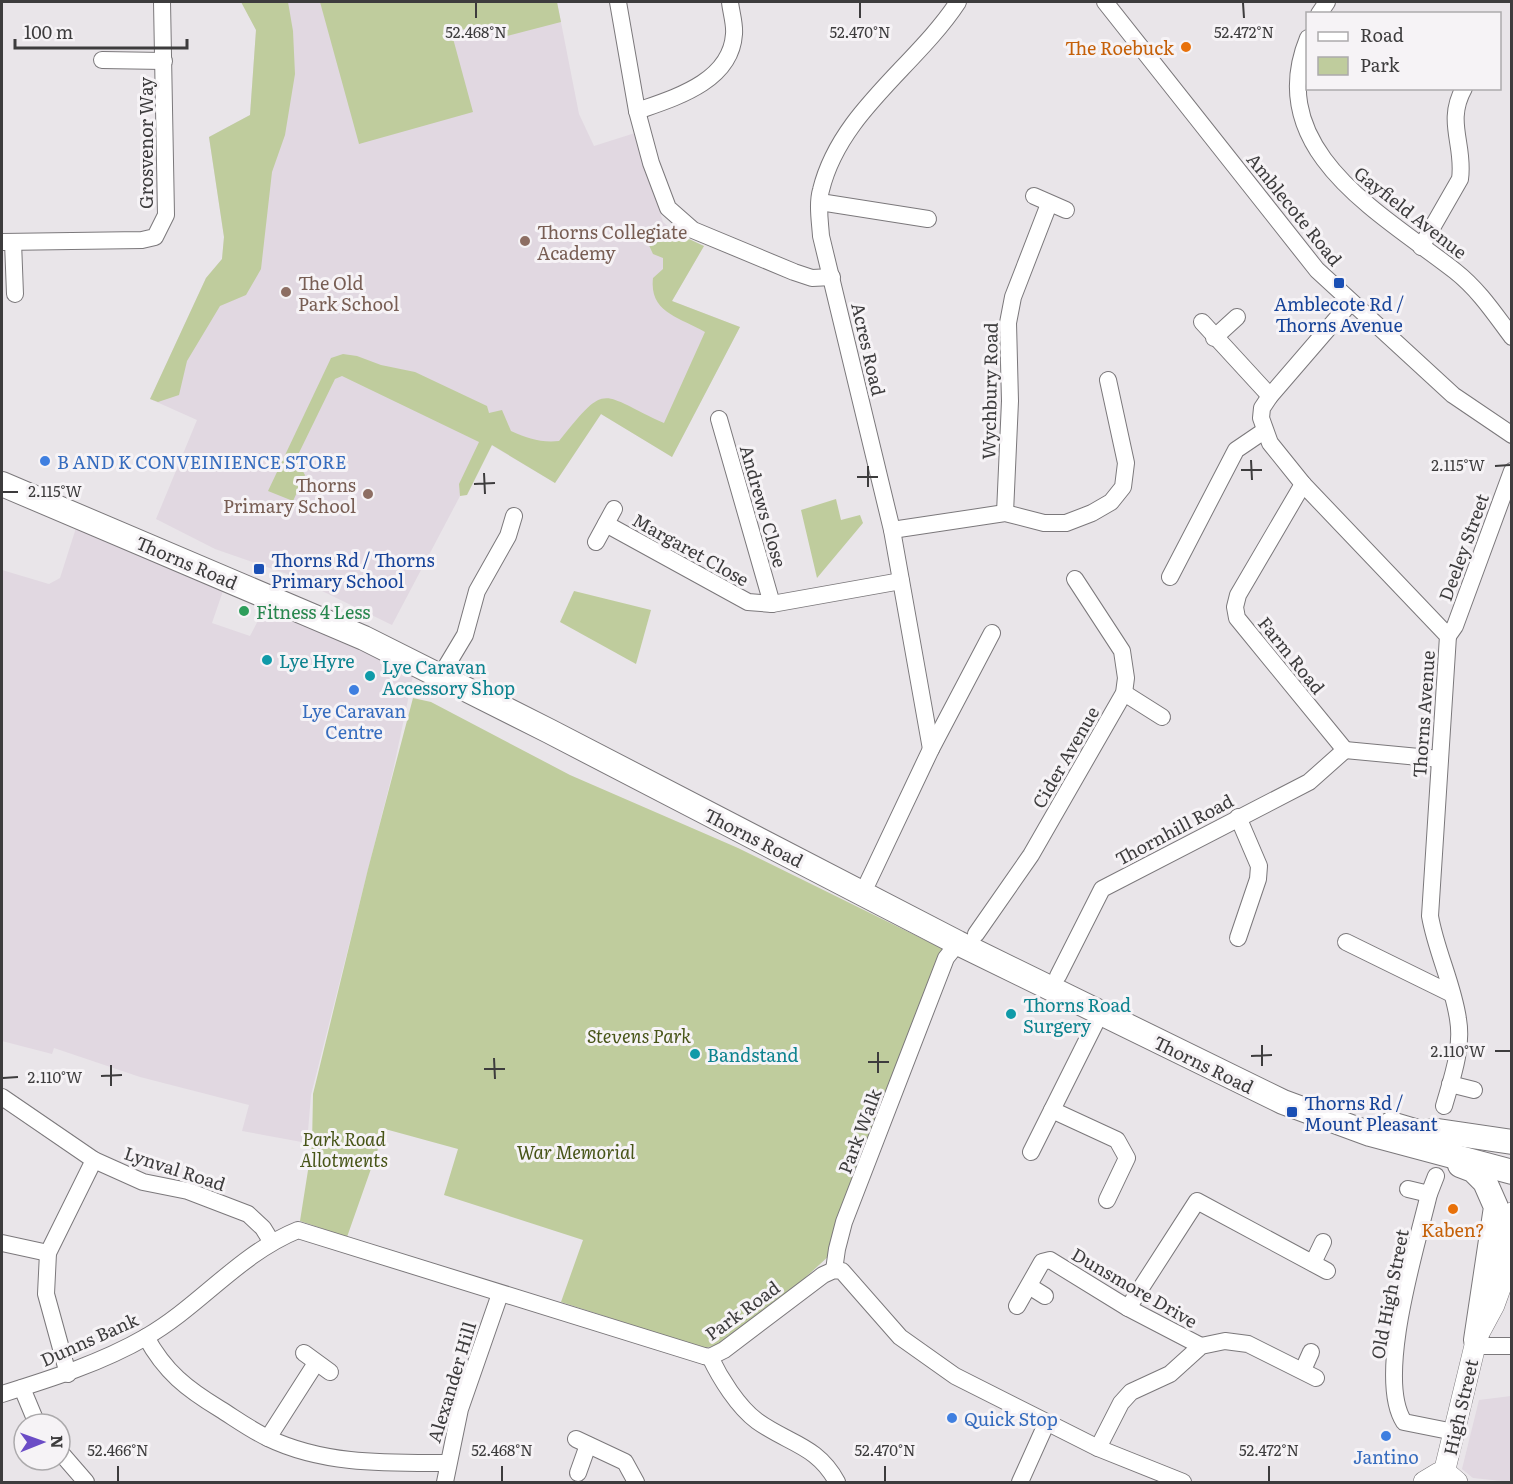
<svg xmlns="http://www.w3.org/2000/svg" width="1513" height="1484" viewBox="0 0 1513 1484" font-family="Literata,serif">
<rect width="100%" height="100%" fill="#e9e5e9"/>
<g fill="#e1d8e1">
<polygon points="242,2 557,2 579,114 594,146 635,133 663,222 676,233 704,246 672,301 740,327 672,457 601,414 555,483 488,443 392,625 287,574 215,549 156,519 197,420 150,399 206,278 222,259 224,237 209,137 250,115 256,30"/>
<polygon points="76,528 224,588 212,623 250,636 265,607 320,629 413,676 393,771 311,1095 307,1143 242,1131 249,1105 140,1077 54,1048 52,1054 2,1041 2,570 49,584 60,578"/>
<polygon points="1511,1396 1511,1482 1473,1478 1462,1469 1479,1400"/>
</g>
<g fill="#bfcc9d">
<polygon points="241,2 288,2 293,31 295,74 285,135 272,172 261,269 246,295 220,306 187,361 179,395 158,402 150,399 206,278 222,259 224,237 209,137 250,115 256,30"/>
<polygon points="320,2 557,2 561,22 503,37 492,26 451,31 473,112 359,144"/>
<path d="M676 233 704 246 672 301 740 327 672 457 601 414 555 483 492 445 467 495 460 496 459 484 479 442 342 376 335 379 296 459 305 475 293 501 268 491 331 358 343 354 357 356 381 365 415 372 487 406 489 413 502 410 511 431C527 438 541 443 559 441 608 380 599 394 664 423L705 332C680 317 649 313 653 278L663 269V258L653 254 647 241Z"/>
<polygon points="836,499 841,520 860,515 863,523 817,578 801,510"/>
<polygon points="574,591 651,610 636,664 560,622"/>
<polygon points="413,698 431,702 570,775 738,848 945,950 831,1254 795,1287 715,1346 703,1348 561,1302 583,1240 444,1195 458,1149 385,1129 347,1237 300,1221 312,1145 313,1094 368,869"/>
</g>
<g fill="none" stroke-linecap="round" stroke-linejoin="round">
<defs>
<g id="minor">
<polyline points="618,2 637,111 651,163 668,208 693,230 794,272 812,278 832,277"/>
<polyline points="1105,2 1317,270 1453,395 1512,435"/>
<polyline points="1319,14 1327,2"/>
<path d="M1308 38C1262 150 1382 214 1455 271 1479 290 1494 313 1512 337"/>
<polyline points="102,60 164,61"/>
<path d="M637 111C674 98 731 82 734 34 735 24 731 12 730 2"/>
<polyline points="1034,196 1066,210"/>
<polyline points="820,202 928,219"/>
<polyline points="2,242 142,240 155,237 166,215 162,2"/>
<polyline points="13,242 15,294"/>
<path d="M1421 247 1460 179C1465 145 1445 122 1464 88"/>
<path d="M1351 302 1270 396 1262 408 1261 418 1270 443 1303 484 1448 636 1430 916C1436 951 1453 984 1458 1019 1463 1048 1452 1078 1444 1106"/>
<polyline points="1202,322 1270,396"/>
<polyline points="1214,338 1237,317"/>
<polyline points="719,419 772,604"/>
<polyline points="1303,484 1238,595 1235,607 1237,618 1345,750"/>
<polyline points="1005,513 1010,401 1008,323 1013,297 1049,204"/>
<polyline points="606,524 748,602 772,604 901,581"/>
<polyline points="892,530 1005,513 1044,523 1066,523 1092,513 1111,502 1123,487 1126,463 1108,380"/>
<polyline points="596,542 614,509"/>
<polyline points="1170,577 1236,450 1264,431"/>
<polyline points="1448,636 1455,626 1512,471"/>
<polyline points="447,665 465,635 477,591 508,536 514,516"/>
<polyline points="1124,693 1162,717"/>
<path d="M931 749 892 530 821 236C820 221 817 204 821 190 840 112 916 66 958 2"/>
<polyline points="1345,750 1440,759"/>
<polyline points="1238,817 1259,866 1258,879 1238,938"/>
<polyline points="868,882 931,749 992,633"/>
<polyline points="976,934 1031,855 1124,693 1126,678 1122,651 1075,579"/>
<polyline points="1346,942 1452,994"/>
<polyline points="1058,976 1102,889 1309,782 1345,750"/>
<polyline points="1450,1084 1474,1090"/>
<polyline points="2,1097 94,1160 143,1182 188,1191 248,1214 263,1228 271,1241"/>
<polyline points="1052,1110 1117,1140 1127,1158 1107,1200"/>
<polyline points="1031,1152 1100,1014"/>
<path d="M1436 1176 1429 1194C1417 1245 1375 1378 1404 1422L1454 1432"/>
<polyline points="1408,1189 1429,1194"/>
<polyline points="2,1243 48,1253"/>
<polyline points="1313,1263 1323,1242"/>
<polyline points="834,1270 837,1249 844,1222 946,958 958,943"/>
<polyline points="1029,1286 1045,1296"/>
<polyline points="1017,1306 1042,1262 1050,1260 1128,1308 1201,1346"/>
<polyline points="1128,1308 1197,1201 1327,1271"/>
<path d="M146 1337C165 1372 187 1389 220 1409 236 1419 251 1430 268 1438 324 1465 387 1463 447 1463"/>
<polyline points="1474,1346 1512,1346"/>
<polyline points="304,1353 330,1372"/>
<path d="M710 1357C720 1378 738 1407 757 1421 789 1444 817 1445 837 1482"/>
<polyline points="1303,1370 1311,1352"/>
<polyline points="68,1374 46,1294 48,1253 94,1160"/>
<polyline points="22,1388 37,1424"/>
<path d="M2 1394C50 1379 101 1363 146 1337 200 1306 239 1254 298 1230L704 1356 710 1357 724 1350 823 1275 834 1270 842 1271 900 1337 955 1376 1098 1448 1183 1482"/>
<polyline points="268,1438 316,1363"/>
<polyline points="576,1439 625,1462 636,1482"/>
<polyline points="1098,1448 1121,1403 1131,1392 1170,1374 1201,1346 1225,1341 1248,1344 1316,1378"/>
<polyline points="60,1452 86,1482"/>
<polyline points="578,1473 588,1445"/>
<polyline points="445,1482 460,1409 500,1294"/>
<polyline points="1020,1482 1047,1422"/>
</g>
<g id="major">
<polyline points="1495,1269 1512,1213"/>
<polyline points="1480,1331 1494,1305 1511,1258"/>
<polyline points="1444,1473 1480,1325"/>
<polyline points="1424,1482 1439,1473 1450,1476 1457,1482"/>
</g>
<g id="highway">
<polyline points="2,484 364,638 549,731 958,943 1283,1102 1370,1134 1512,1172"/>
<polyline points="1391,1124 1418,1132 1438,1131 1512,1142"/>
<polyline points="1460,1165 1473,1170 1485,1182 1496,1207 1476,1340"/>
</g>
</defs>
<use href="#minor" stroke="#7b787b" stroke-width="18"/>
<use href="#major" stroke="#7b787b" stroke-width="22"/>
<use href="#highway" stroke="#7b787b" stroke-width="26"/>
<use href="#minor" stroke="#fff" stroke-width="16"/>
<use href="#major" stroke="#fff" stroke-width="21"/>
<use href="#highway" stroke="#fff" stroke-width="24"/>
</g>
<path fill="none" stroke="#3d3c3d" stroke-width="2" d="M476 3V18M860 3V18M1243 3 1244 18M1251 460 1252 480M868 466V487M1495 466 1510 465M1241 470H1262M484 473 485 494M857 477H878M474 484 495 483M3 492H18M1262 1045V1066M1495 1051H1510M878 1052V1073M1251 1056 1272 1055M494 1058 495 1079M868 1062H889M111 1065V1086M484 1069H505M101 1076 122 1075M3 1078 18 1077M118 1466V1481M502 1466V1481M885 1466V1481M1269 1466V1481"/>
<g fill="#e8710a" stroke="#f6f3f6" stroke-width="2">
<circle cx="1186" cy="47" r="6"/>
<circle cx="1453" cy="1209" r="6"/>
</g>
<g fill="#8d6e63" stroke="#f6f3f6" stroke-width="2">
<circle cx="525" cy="241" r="6"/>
<circle cx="286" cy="292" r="6"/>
<circle cx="368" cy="494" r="6"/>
</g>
<g fill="#1a4fb4" stroke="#f6f3f6" stroke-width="2">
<rect x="1333" y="277" width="12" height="12" rx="3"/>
<rect x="253" y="563" width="12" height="12" rx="3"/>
<rect x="1286" y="1106" width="12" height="12" rx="3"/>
</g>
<g fill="#3f7fe0" stroke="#f6f3f6" stroke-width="2">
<circle cx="45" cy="461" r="6"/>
<circle cx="354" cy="690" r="6"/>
<circle cx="952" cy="1418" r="6"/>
<circle cx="1386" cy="1436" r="6"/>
</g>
<circle fill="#2e9e5b" stroke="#f6f3f6" stroke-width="2" cx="244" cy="611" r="6"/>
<g fill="#0f9aa8" stroke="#f6f3f6" stroke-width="2">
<circle cx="267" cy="660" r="6"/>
<circle cx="370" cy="676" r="6"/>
<circle cx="1011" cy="1014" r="6"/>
<circle cx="695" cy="1054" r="6"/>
</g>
<g text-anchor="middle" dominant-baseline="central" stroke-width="6" stroke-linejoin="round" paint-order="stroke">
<g font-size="18" fill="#c56008" stroke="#f6f3f6" text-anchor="end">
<text x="1174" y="47">The Roebuck</text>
<text x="1453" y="1229" text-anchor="middle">Kaben?</text>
</g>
<g font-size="18" fill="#3d3c3d" stroke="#f6f3f6">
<text transform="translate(145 143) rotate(-90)">Grosvenor Way</text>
<text transform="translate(1295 209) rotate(51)">Amblecote Road</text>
<text transform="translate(1411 212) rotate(38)">Gayfield Avenue</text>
<text transform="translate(869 349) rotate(77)">Acres Road</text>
<text transform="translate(989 391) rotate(-89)">Wychbury Road</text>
<text transform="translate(764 506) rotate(74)">Andrews Close</text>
<text transform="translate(1463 547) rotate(-70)">Deeley Street</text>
<text transform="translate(691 549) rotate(29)">Margaret Close</text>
<text transform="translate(187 562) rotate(23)">Thorns Road</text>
<text transform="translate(1292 655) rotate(51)">Farm Road</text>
<text transform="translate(1423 714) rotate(-86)">Thorns Avenue</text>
<text transform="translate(1065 757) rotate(-60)">Cider Avenue</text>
<text transform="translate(1174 829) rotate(-28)">Thornhill Road</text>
<text transform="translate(754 837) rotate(27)">Thorns Road</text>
<text transform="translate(1204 1064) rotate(26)">Thorns Road</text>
<text transform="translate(859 1131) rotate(-69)">Park Walk</text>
<text transform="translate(175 1168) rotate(18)">Lynval Road</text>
<text transform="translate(1135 1287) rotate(30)">Dunsmore Drive</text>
<text transform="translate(1389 1294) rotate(-79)">Old High Street</text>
<text transform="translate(742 1310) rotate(-36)">Park Road</text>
<text transform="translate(89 1339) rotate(-24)">Dunns Bank</text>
<text transform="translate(451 1382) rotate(-73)">Alexander Hill</text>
<text transform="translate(1460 1407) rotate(-77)">High Street</text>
</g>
<g font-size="18" fill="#785e54" stroke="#f6f3f6" text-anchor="start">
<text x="537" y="231">Thorns Collegiate<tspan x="537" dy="21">Academy</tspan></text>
<text x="298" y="282">The Old<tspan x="298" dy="21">Park School</tspan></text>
<text x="356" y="484" text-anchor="end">Thorns<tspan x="356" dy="21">Primary School</tspan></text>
</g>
<g font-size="18" fill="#164399" stroke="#f6f3f6" text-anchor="start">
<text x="1339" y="303" text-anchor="middle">Amblecote Rd /<tspan x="1339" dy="21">Thorns Avenue</tspan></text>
<text x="271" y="559">Thorns Rd / Thorns<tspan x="271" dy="21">Primary School</tspan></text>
<text x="1304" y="1102">Thorns Rd /<tspan x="1304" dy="21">Mount Pleasant</tspan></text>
</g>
<g font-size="18" fill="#366cbe" stroke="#f6f3f6" text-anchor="start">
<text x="57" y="461">B AND K CONVEINIENCE STORE</text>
<text x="354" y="710" text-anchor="middle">Lye Caravan<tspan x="354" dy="21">Centre</tspan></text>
<text x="964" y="1418">Quick Stop</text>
<text x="1386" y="1456" text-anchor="middle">Jantino</text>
</g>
<g font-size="18" fill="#27864d" stroke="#f6f3f6" text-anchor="start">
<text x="256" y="611">Fitness 4 Less</text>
</g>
<g font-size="18" fill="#0d838f" stroke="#f6f3f6" text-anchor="start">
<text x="279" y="660">Lye Hyre</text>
<text x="382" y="666">Lye Caravan<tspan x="382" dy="21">Accessory Shop</tspan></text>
<text x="1023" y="1004">Thorns Road<tspan x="1023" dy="21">Surgery</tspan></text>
<text x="707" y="1054">Bandstand</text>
</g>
<g font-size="18" font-style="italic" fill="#475417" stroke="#f6f3f6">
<text x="639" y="1035">Stevens Park</text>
<text x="344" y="1138">Park Road<tspan x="344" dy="21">Allotments</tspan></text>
<text x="576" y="1151">War Memorial</text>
</g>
</g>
<g font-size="15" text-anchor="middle" fill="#3d3c3d" stroke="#f6f3f6" stroke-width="6" stroke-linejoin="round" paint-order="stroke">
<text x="476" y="38">52.468°N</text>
<text x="860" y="38">52.470°N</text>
<text x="1244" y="38">52.472°N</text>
<text x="1458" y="471">2.115°W</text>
<text x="55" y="497">2.115°W</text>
<text x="1458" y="1057">2.110°W</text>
<text x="55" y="1083">2.110°W</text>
<text x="118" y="1456">52.466°N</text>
<text x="502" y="1456">52.468°N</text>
<text x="885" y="1456">52.470°N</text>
<text x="1269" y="1456">52.472°N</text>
</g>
<rect width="1513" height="1484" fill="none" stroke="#3d3c3d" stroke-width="6"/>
<rect x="1306" y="12" width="195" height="78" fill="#f6f3f6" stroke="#acaaac" stroke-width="1.5"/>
<rect x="1318" y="32" width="30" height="9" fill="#ffffff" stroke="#acaaac" stroke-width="1.5"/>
<text x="1360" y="42" font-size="18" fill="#3d3c3d">Road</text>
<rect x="1318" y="57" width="30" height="18" fill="#bfcc9d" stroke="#acaaac" stroke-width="1.5"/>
<text x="1360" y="72" font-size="18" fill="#3d3c3d">Park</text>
<g transform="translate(42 1442) rotate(89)"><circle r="28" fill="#f6f3f6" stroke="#acaaac" stroke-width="1.5"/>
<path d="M0-4.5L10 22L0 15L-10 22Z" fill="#6b4cc6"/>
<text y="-9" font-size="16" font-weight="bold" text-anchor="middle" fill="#3d3c3d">N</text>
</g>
<path d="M15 39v9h172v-9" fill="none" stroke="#3d3c3d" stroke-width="3"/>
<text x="24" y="39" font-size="18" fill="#3d3c3d" stroke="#f6f3f6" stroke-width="4.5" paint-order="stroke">100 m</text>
</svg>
